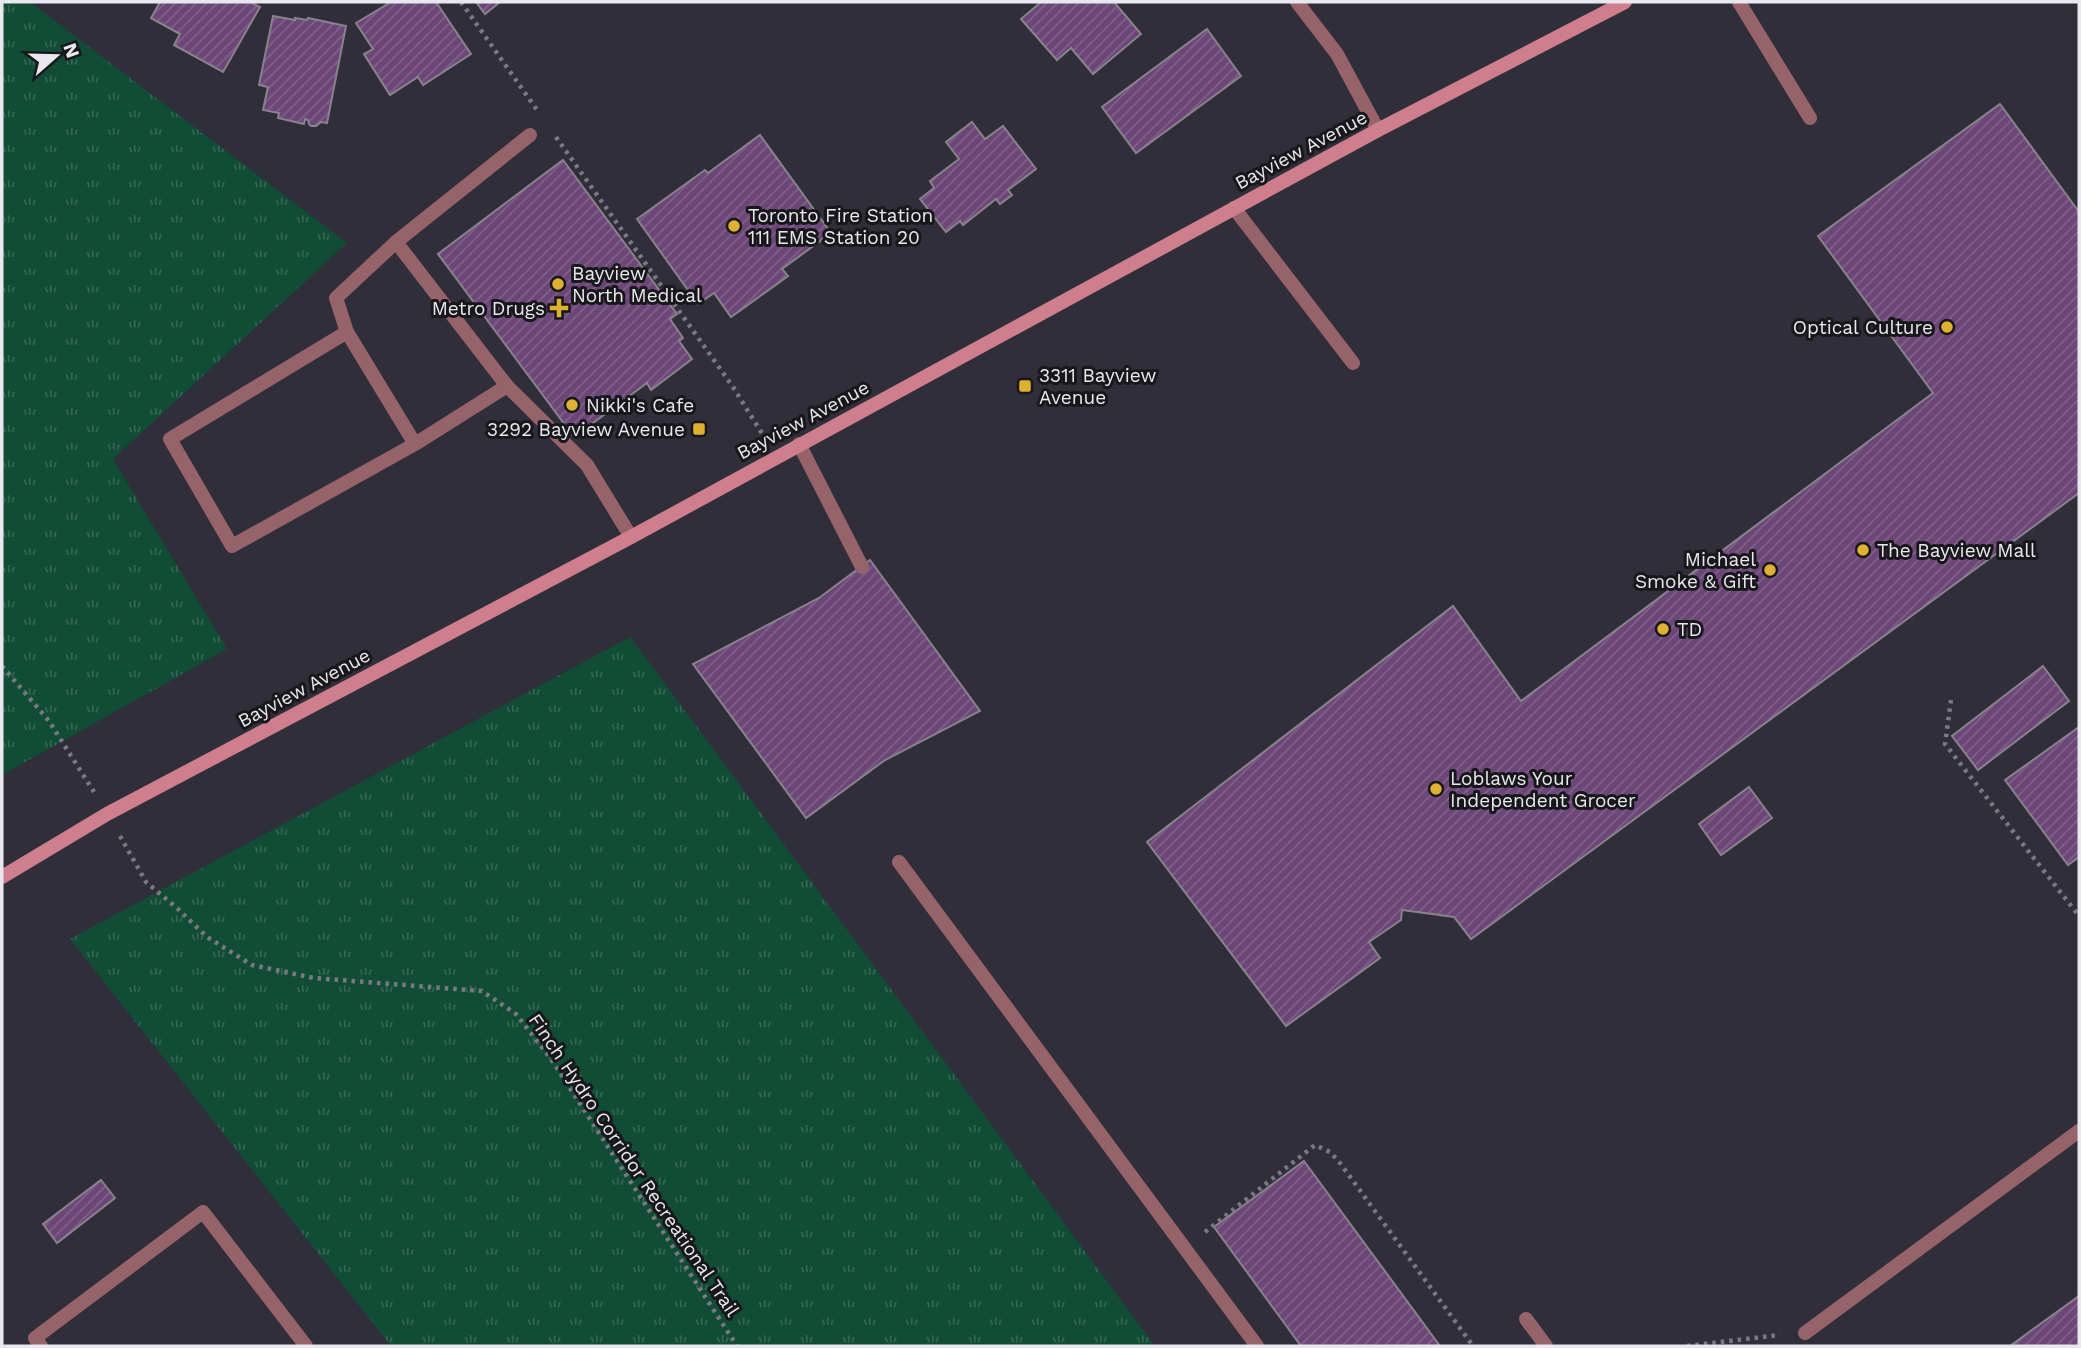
<svg xmlns="http://www.w3.org/2000/svg" width="2081" height="1348" viewBox="0 0 2081 1348" font-family="'Work Sans',sans-serif">
<defs>
<pattern id="grass-tufts" width="24" height="20" patternUnits="userSpaceOnUse" patternTransform="scale(1.75)"><rect width="24" height="20" fill="#114c37"/><path d="M3 7l-1-3M5 7V3M7 7l1-3M15 17l-1-3M17 17v-4M19 17l1-3" fill="none" stroke="#346654"/></pattern>
<pattern id="building-hatch" width="6" height="6" patternUnits="userSpaceOnUse" patternTransform="scale(1.75)"><rect width="6" height="6" fill="#6b4677"/><path d="M-1 1l2-2M0 6l6-6M5 7l2-2" fill="none" stroke="#80618b"/></pattern>
</defs>
<rect width="100%" height="100%" fill="#302e38"/>
<g fill="url(#grass-tufts)">
<polygon points="2,2 30,2 347,243 113,459 227,649 2,775"/>
<polygon points="630,637 646,658 1155,1346 391,1346 70,939"/>
</g>
<g fill="url(#building-hatch)" stroke="#89828c" stroke-width="2">
<polygon points="160,2 250,2 260,7 223,72 174,45 180,34 151,18"/>
<polygon points="391,2 436,2 471,54 423,85 418,77 390,95 364,54 373,49 356,23"/>
<polygon points="476,2 500,2 485,14"/>
<polygon points="1041,2 1114,2 1141,34 1093,74 1071,48 1057,60 1021,19"/>
<polygon points="273,16 295,20 295,18 307,20 308,18 346,26 327,123 321,122 316,126 311,126 309,124 308,120 305,119 304,124 278,118 279,113 263,110 268,87 259,85"/>
<polygon points="1207,29 1241,76 1136,153 1102,107"/>
<polygon points="2000,104 2079,212 2079,493 1471,939 1454,917 1402,910 1401,920 1369,942 1380,958 1286,1026 1147,842 1453,606 1521,701 1933,393 1818,236"/>
<polygon points="972,122 985,139 1003,126 1036,169 1008,190 1012,195 1000,204 996,199 963,225 960,221 946,232 920,199 934,188 930,181 959,159 946,142"/>
<polygon points="760,135 831,233 782,269 788,276 731,317 714,293 698,304 637,219 705,170 708,173"/>
<polygon points="563,160 677,314 670,319 683,338 679,341 692,359 651,390 647,383 574,437 438,254"/>
<polygon points="870,560 980,711 885,760 806,818 693,664 819,598"/>
<polygon points="2043,666 2069,701 1978,770 1952,736"/>
<polygon points="2079,727 2079,857 2068,865 2005,780"/>
<polygon points="1749,787 1772,818 1721,855 1699,824"/>
<polygon points="1304,1161 1440,1346 1301,1346 1214,1227"/>
<polygon points="101,1180 115,1198 57,1243 43,1224"/>
<polygon points="2079,1296 2079,1346 2010,1346"/>
</g>
<g fill="none" stroke-linecap="round" stroke-linejoin="round">
<g stroke="#7a7880" stroke-width="4.5" stroke-dasharray="3.5 5" stroke-linecap="butt">
<polyline points="461,2 537,110"/>
<polyline points="556,137 733,387 763,435"/>
<polyline points="2,666 49,721 94,792"/>
<polyline points="1951,700 1945,744 2079,916"/>
<polyline points="120,836 146,882 178,909 207,937 252,965 314,978 482,991 516,1014 551,1059 737,1346"/>
<polyline points="1205,1232 1315,1145 1330,1152 1340,1163 1473,1346"/>
<polyline points="1687,1346 1780,1335"/>
</g>
<g stroke="#96636b" stroke-width="14">
<polyline points="1739,2 1810,118"/>
<polyline points="530,135 396,242 507,386 587,465 631,537"/>
<polyline points="1234,208 1353,363"/>
<polyline points="347,332 336,298 396,242"/>
<polyline points="415,444 347,332 170,439 232,546 415,444 507,386"/>
<polyline points="799,444 862,567"/>
<polyline points="899,862 1257,1346"/>
<polyline points="1526,1319 1546,1346"/>
<polyline points="1805,1333 2079,1131"/>
<polyline points="41,1346 35,1338 203,1212 306,1346"/>
</g>
<polyline stroke="#96636b" stroke-width="14" points="1297,2 1337,54 1378,130"/>
<polyline stroke="#cf7e8d" stroke-width="14" points="2,877 107,814 631,537 1378,130 1625,2"/>
</g>
<g fill="#deb133" stroke="#18171b" stroke-width="2.5">
<circle cx="734" cy="226" r="7"/>
<circle cx="558" cy="284" r="7"/>
<path d="M555.5 297.5h7v7h7v7h-7v7h-7v-7h-7v-7h7z"/>
<circle cx="1947" cy="327" r="7"/>
<rect x="1018" y="379" width="14" height="14" rx="3.5"/>
<circle cx="572" cy="405" r="7"/>
<rect x="692" y="422" width="14" height="14" rx="3.5"/>
<circle cx="1863" cy="550" r="7"/>
<circle cx="1770" cy="570" r="7"/>
<circle cx="1663" cy="629" r="7"/>
<circle cx="1436" cy="789" r="7"/>
</g>
<g text-anchor="middle" dominant-baseline="central" stroke-width="6" stroke-linejoin="round" paint-order="stroke">
<g font-size="19" fill="#e9e8ee" stroke="#18171b">
<text transform="translate(1301 150) rotate(-28)">Bayview Avenue</text>
<text transform="translate(803 420) rotate(-28)">Bayview Avenue</text>
<text transform="translate(304 688) rotate(-28)">Bayview Avenue</text>
<text transform="translate(634 1165) rotate(56)">Finch Hydro Corridor Recreational Trail</text>
</g>
<g font-size="19" fill="#e9e8ee" stroke="#18171b" text-anchor="start">
<text x="748" y="215">Toronto Fire Station<tspan x="748" dy="22">111 EMS Station 20</tspan></text>
<text x="572" y="273">Bayview<tspan x="572" dy="22">North Medical</tspan></text>
<text x="545" y="308" text-anchor="end">Metro Drugs</text>
<text x="1933" y="327" text-anchor="end">Optical Culture</text>
<text x="1039" y="375">3311 Bayview<tspan x="1039" dy="22">Avenue</tspan></text>
<text x="586" y="405">Nikki's Cafe</text>
<text x="685" y="429" text-anchor="end">3292 Bayview Avenue</text>
<text x="1877" y="550">The Bayview Mall</text>
<text x="1756" y="559" text-anchor="end">Michael<tspan x="1756" dy="22">Smoke &amp; Gift</tspan></text>
<text x="1677" y="629">TD</text>
<text x="1450" y="778">Loblaws Your<tspan x="1450" dy="22">Independent Grocer</tspan></text>
</g>
</g>
<rect width="2081" height="1348" fill="none" stroke="#e9e8ee" stroke-width="7"/>
<g transform="translate(56 56) rotate(70)" stroke="#18171b" stroke-width="5" paint-order="stroke">
<path d="M0-5L12 26L0 18L-12 26Z" fill="#e9e8ee"/>
<text y="-10" font-size="19" font-weight="bold" text-anchor="middle" fill="#e9e8ee">N</text>
</g>
</svg>
